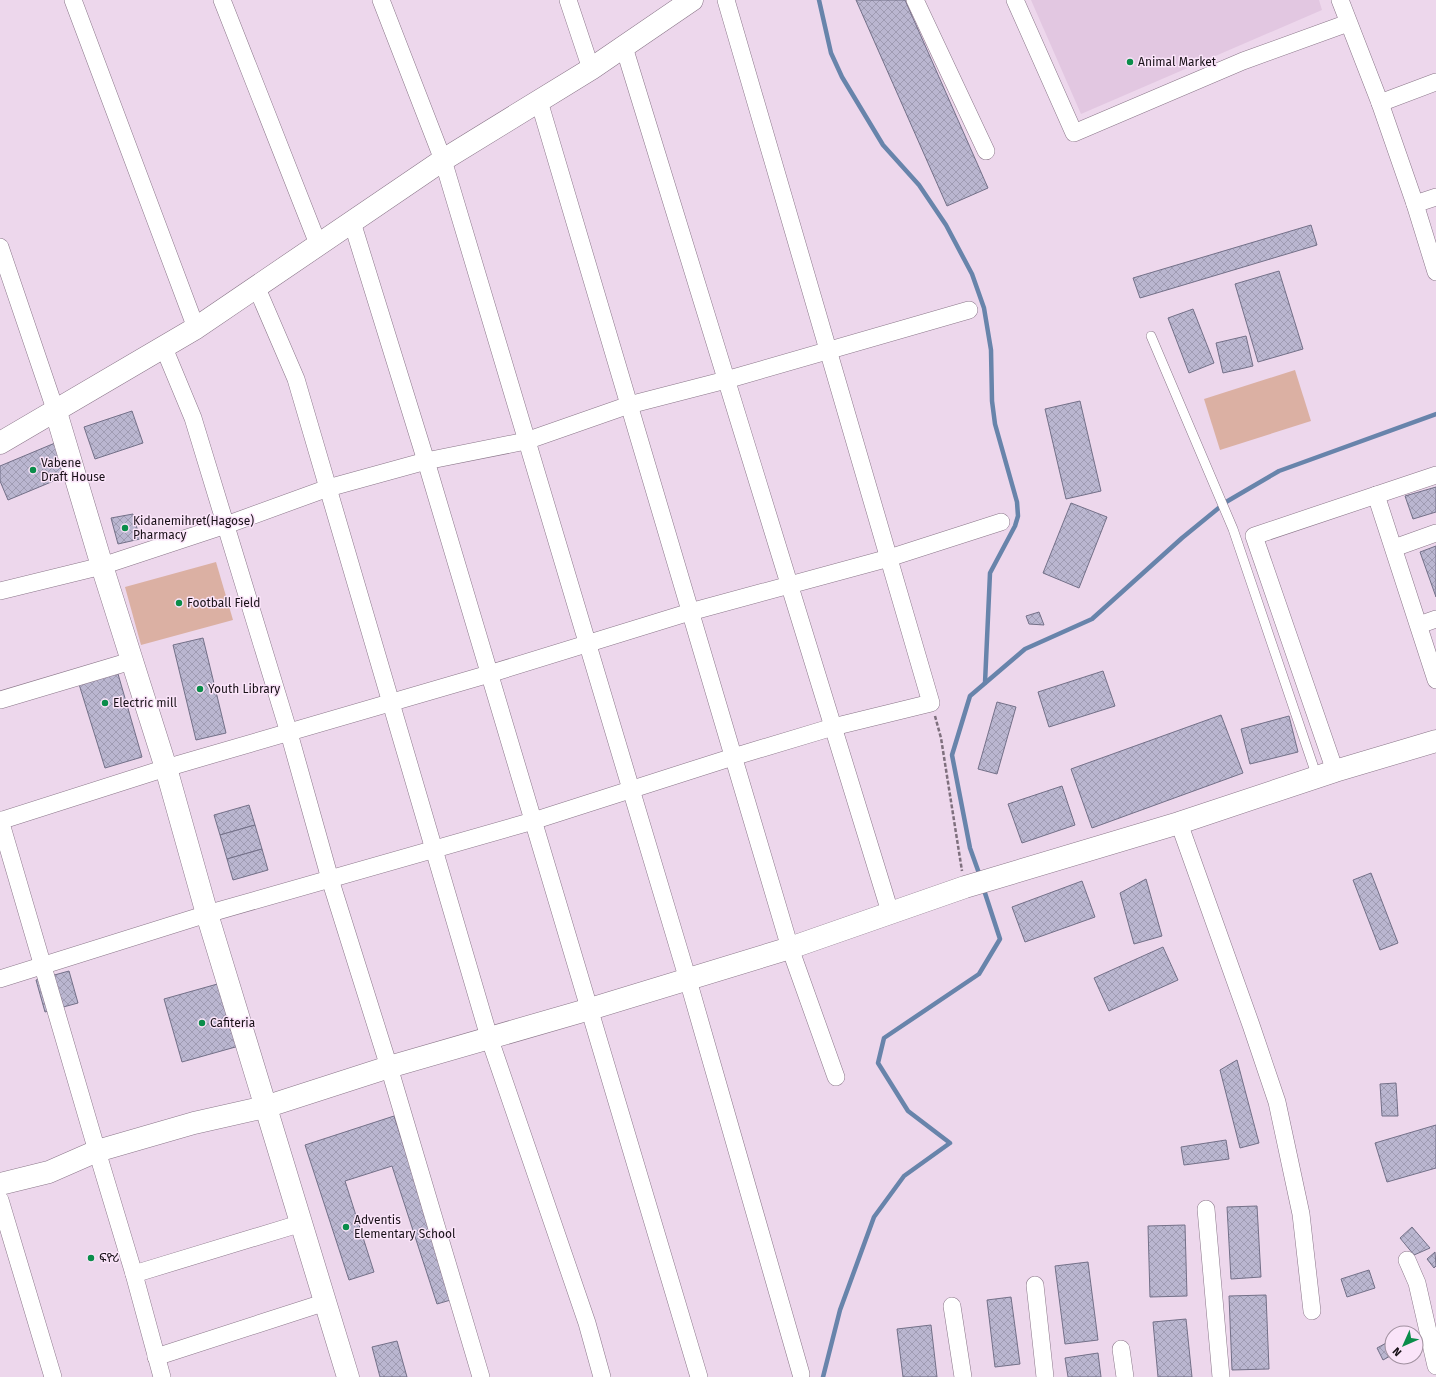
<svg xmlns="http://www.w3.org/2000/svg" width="1436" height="1377" viewBox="0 0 1436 1377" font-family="'Fira Sans','Noto Sans Ethiopic',sans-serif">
<defs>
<pattern id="building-cross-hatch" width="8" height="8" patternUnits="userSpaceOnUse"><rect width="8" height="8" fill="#bab6d0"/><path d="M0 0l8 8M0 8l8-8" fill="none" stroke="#9f9bb2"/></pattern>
</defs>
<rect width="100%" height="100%" fill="#edd7ec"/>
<polygon fill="#e2c7e1" points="1031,0 1319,0 1322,10 1081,114"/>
<g fill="#dbb0a3">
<polygon points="1295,370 1311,421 1220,450 1204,399"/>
<polygon points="216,562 233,620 141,645 125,587"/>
</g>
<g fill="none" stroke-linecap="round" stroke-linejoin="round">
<g stroke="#6884ab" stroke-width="4.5">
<polyline points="819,0 831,53 842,77 883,145 919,185 946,225 972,274 984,308 991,350 992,401 995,424 1017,502 1018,516 1015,526 990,573 985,683"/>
<polyline points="980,876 970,848 952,755 970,696 1025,649 1092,619 1182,538 1226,502 1279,471 1436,414"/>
<polyline points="823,1377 840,1310 874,1217 904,1176 950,1143 908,1111 878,1063 884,1038 979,974 1000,939 983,887"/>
</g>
</g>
<g fill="url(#building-cross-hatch)" stroke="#737088">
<polygon points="856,0 905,0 988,188 947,206"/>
<polygon points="1311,225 1317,245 1140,298 1133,278"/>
<polygon points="1279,271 1303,349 1258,362 1235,284"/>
<polygon points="1193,309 1214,363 1189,373 1168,318"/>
<polygon points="1246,336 1253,366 1223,373 1216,343"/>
<polygon points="1080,401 1101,491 1066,499 1045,409"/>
<polygon points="132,411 143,443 95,459 84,427"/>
<polygon points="55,443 68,475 8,500 0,481 0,466"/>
<polygon points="1436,487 1436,512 1413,519 1405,496"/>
<polygon points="1071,503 1107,517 1079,588 1043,573"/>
<polygon points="133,514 140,539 118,544 111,518"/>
<polygon points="1436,546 1436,597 1420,552"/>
<polygon points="1039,612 1044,625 1029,624 1026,616"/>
<polygon points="203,638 226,733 196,740 173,645"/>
<polygon points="116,667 142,757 105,768 78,681"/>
<polygon points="1103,671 1115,706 1049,727 1038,692"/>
<polygon points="997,702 1016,707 997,774 978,769"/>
<polygon points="1221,715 1243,773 1092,828 1071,769"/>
<polygon points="1289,716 1298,752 1250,764 1241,729"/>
<polygon points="1062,786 1075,825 1022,843 1008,804"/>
<polygon points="249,805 255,825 220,835 214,815"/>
<polygon points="255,825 262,849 227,859 220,835"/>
<polygon points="262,849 268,870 233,880 227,859"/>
<polygon points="1371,873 1398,943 1380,950 1353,880"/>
<polygon points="1146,879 1162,936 1134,944 1120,893"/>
<polygon points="1082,881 1095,917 1025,942 1012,907"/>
<polygon points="1163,947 1178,980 1109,1011 1094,978"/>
<polygon points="69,971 78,1003 45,1012 36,980"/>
<polygon points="221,983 239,1046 182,1062 164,999"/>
<polygon points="1237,1060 1259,1143 1240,1148 1220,1070"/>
<polygon points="1396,1083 1398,1116 1382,1116 1380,1084"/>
<polygon points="394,1116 454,1299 437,1304 392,1166 345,1181 374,1272 349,1280 305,1145"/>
<polygon points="1436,1125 1436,1168 1387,1182 1375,1143"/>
<polygon points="1226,1140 1229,1159 1184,1165 1181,1147"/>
<polygon points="1257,1206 1261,1277 1231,1279 1227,1207"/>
<polygon points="1185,1225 1187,1296 1150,1297 1148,1226"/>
<polygon points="1412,1227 1430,1248 1414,1255 1400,1238"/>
<polygon points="1435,1252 1436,1266 1434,1268 1427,1259"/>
<polygon points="1088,1262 1098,1340 1065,1344 1055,1266"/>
<polygon points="1369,1270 1375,1288 1347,1297 1341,1279"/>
<polygon points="1266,1295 1269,1369 1232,1370 1229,1296"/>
<polygon points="1011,1297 1020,1364 995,1367 987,1300"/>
<polygon points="1186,1319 1192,1377 1158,1377 1153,1322"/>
<polygon points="931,1325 937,1377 903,1377 897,1329"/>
<polygon points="397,1341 407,1377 380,1377 372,1347"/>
<polygon points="1388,1342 1392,1348 1392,1355 1383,1360 1377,1348"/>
<polygon points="1098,1353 1101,1377 1068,1377 1065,1358"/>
</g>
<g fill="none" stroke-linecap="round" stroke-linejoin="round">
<defs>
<polyline id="lane" points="1151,336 1233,529 1317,777"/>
<g id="street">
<polyline points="73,0 196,328"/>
<polyline points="222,0 318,244"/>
<polyline points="381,0 443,160 688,980 801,1374"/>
<polyline points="568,0 591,69"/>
<polyline points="915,0 986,151"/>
<polyline points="1015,0 1074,133 1243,61 1348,23"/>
<polyline points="1340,0 1380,103 1415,204 1436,272"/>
<polyline points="624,47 890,912"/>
<polyline points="539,101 790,948 836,1077"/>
<polyline points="1380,103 1436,82"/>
<polyline points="1415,204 1436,197"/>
<polyline points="352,222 426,461 699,1377"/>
<polyline points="0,247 56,412"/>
<polyline points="256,286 296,379 489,1037 587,1323 602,1377"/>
<polyline points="164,348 193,418 289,733 330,879 389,1067 481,1377"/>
<polyline points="1376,495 1436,680"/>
<polyline points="1394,548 1436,533"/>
<polyline points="0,591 102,566 226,525 328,488 426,461 526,441 629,405 726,380 969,310"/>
<polyline points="1419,625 1436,619"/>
<polyline points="0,700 131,661"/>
<polyline points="1335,771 1254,536 1436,475"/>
<polyline points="0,820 97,1151 134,1274 162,1377"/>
<polyline points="0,821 166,768 489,674 690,612 889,558 1001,522"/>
<polyline points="1179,823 1251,1025 1277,1102 1301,1214 1312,1311"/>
<polyline points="0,979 207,914 533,821 733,757 833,727 931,703 726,0"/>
<polyline points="0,1200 53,1377"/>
<polyline points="1206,1209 1221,1377"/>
<polyline points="1407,1260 1417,1283 1436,1366"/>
<polyline points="134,1274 302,1223"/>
<polyline points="1035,1285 1045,1377"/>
<polyline points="952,1306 963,1377"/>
<polyline points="1121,1349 1125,1377"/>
<polyline points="156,1357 326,1302"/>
</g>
<g id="secondary">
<polyline points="56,412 102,566 166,768 207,914 348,1377"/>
<polyline points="0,443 196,328 443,160 591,69 692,0"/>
<polyline points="0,1184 49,1172 97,1151 194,1123 265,1107 389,1067 590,1009 790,948 965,887 1179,823 1335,771 1436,741"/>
</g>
</defs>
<use href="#lane" stroke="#8a7689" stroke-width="10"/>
<use href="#street" stroke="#8a7689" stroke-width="18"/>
<use href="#secondary" stroke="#8a7689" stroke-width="23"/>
<polyline stroke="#7e6f7d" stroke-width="2.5" stroke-dasharray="4 2" stroke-linecap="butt" points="935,716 941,738 962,871"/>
<use href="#lane" stroke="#fff" stroke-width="9"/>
<use href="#street" stroke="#fff" stroke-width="17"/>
<use href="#secondary" stroke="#fff" stroke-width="22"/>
</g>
<g fill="#0a8d4a" stroke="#fae4f9" stroke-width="1.5">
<circle cx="1130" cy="62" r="4"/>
<circle cx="33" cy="470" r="4"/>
<circle cx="125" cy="528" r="4"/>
<circle cx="179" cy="603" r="4"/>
<circle cx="200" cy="689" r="4"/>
<circle cx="105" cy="703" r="4"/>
<circle cx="202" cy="1023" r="4"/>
<circle cx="346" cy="1227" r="4"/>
<circle cx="91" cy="1258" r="4"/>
</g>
<g text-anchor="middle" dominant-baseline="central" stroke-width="3" stroke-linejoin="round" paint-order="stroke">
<g font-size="12" fill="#191118" stroke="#fae4f9" text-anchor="start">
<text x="1138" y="62">Animal Market</text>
<text x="41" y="463">Vabene<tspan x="41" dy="14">Draft House</tspan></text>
<text x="133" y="521">Kidanemihret(Hagose)<tspan x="133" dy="14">Pharmacy</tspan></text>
<text x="187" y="603">Football Field</text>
<text x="208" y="689">Youth Library</text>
<text x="113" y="703">Electric mill</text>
<text x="210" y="1023">Cafiteria</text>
<text x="354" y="1220">Adventis<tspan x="354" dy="14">Elementary School</tspan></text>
<text x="99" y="1258">ፍዮሪ</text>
</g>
</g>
<g transform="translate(1404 1345) rotate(225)"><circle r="19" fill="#fae4f9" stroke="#a0909f"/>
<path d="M0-3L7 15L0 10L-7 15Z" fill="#0a8d4a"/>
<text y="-6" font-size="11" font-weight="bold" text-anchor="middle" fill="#191118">N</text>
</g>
</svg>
